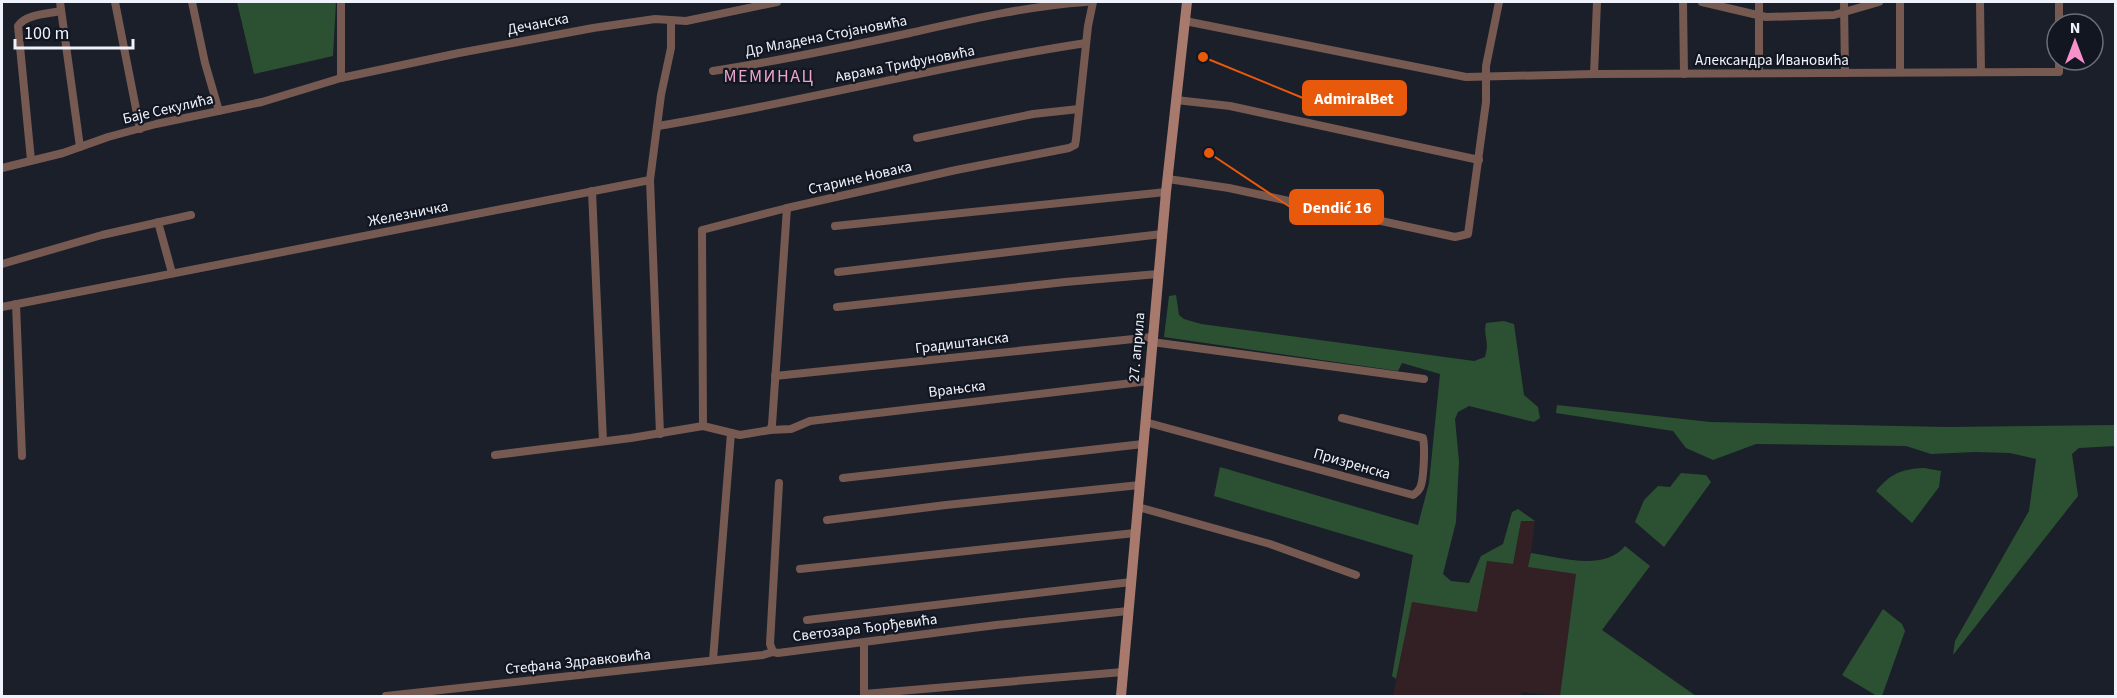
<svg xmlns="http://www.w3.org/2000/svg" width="2117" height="698" viewBox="0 0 2117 698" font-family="'Source Sans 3',sans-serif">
<rect width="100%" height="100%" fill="#1a1f2a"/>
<polygon fill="#332024" points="1521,521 1535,521 1529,567 1576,574 1560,696 1522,692 1521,696 1393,696 1412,601 1476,612 1487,561 1513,564"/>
<g fill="#2c5132">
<polygon points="237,2 336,2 333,56 254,74"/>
<path d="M1176 295 1179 315 1184 319 1201 324 1474 361 1485 357C1490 340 1483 338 1486 323L1504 321 1514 324 1524 395 1538 407 1540 418 1534 422 1469 406 1458 412 1455 419 1459 461 1456 522 1443 574 1451 581 1469 583 1481 556 1503 544 1512 512 1518 509 1535 521H1521L1513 564 1487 561 1477 612 1412 602 1396 679 1392 676 1413 555 1214 496 1220 467 1418 525 1429 483 1440 374 1402 363 1398 371 1164 337 1169 296Z"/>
<polygon points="1557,405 1710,422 1947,427 2115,425 2115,446 2079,448 2072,454 2078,496 1953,655 1955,641 2029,511 2036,459 2010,453 1975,452 1931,454 1906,446 1756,444 1713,460 1686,448 1673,431 1556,413"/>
<path d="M1924 468 1941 471 1939 487 1912 523 1876 491C1890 474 1901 469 1924 468Z"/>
<polygon points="1681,473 1706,475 1711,482 1664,547 1635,522 1644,500 1658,486 1670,487"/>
<path d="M1625 546 1650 566 1602 630 1696 696H1560L1576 574 1528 567 1531 553C1559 557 1604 572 1625 546Z"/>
<polygon points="1883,609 1902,624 1905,631 1882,696 1877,696 1842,675"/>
</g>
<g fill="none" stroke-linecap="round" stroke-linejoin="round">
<g stroke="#765951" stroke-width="8">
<polyline points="60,2 80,147"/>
<polyline points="115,2 140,129"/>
<polyline points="192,2 205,63 219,111"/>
<polyline points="1683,2 1684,74"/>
<polyline points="1702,2 1766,17 1834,15 1879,2"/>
<polyline points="1759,2 1759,73"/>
<polyline points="1844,2 1845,73"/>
<polyline points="1900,2 1900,72"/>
<polyline points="1980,2 1981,72"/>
<polyline points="1185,21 1466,77 1594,74 2059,72 2059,60"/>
<polyline points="2059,24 2059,2"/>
<path d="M713 71C779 61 845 47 910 33 968 20 1027 6 1086 2"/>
<polyline points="1594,74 1597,2"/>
<polyline points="341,78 341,2"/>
<polyline points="1176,100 1230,106 1479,160"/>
<path d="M658 126C801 102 943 65 1086 43"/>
<polyline points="917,138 1033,114 1079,109"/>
<path d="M31 160 18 26C26 14 48 14 61 11"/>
<polyline points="2,168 63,153 108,137 156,124 262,102 341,78 459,53 593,28 655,19 686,21 777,2"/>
<polyline points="1168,179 1229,188 1455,237 1468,234 1486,102 1486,66 1499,2"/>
<polyline points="592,191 603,441"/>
<polyline points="158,222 172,273"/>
<polyline points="835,226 1166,192"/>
<polyline points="2,264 102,235 191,215"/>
<polyline points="838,272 1162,234"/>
<polyline points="16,304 22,456"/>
<polyline points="2,307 650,180"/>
<polyline points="837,307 1065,282 1158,274"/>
<polyline points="1152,342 1424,379"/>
<polyline points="775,376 1153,337"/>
<path d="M1145 422 1413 495C1416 493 1418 492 1420 488 1424 480 1425 447 1423 438L1342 418"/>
<polyline points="703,426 702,230 787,208 956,170 1069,148 1075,145 1076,139 1088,26 1093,2"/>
<polyline points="770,430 791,429 810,421 1149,381"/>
<polyline points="660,434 650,180 661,95 671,48 671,21"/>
<polyline points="495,455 631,438 703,426 740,435 770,430 772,425 787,208"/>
<polyline points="843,478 1143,444"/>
<polyline points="779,483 770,644 773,652 778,653 996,625 1128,611"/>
<polyline points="1138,507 1270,544 1356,575"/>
<polyline points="827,520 946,505 1140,485"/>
<polyline points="800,569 1135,533"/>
<polyline points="807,620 1131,582"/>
<polyline points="864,643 864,696"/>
<polyline points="713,660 731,433"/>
<polyline points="864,694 1123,672"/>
<polyline points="386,696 763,655 773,652"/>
</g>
<polyline stroke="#a87a6d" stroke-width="10" points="1121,696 1166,192 1187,2"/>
</g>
<g text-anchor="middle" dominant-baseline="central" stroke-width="4.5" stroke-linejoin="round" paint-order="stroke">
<g font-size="15" fill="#eff2fb" stroke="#111620">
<text transform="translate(538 24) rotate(-11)">Дечанска</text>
<text transform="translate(826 36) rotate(-11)">Др Младена Стојановића</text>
<text x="1772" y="60">Александра Ивановића</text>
<text transform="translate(905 64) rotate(-11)">Аврама Трифуновића</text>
<text transform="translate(168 109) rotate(-13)">Баје Секулића</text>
<text transform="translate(860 178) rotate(-13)">Старине Новака</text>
<text transform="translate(408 214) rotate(-11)">Железничка</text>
<text transform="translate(962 343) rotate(-7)">Градиштанска</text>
<text transform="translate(1137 347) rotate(-85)">27. априла</text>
<text transform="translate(957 389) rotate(-7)">Врањска</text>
<text transform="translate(1352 464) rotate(16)">Призренска</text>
<text transform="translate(865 628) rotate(-7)">Светозара Ђорђевића</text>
<text transform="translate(578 662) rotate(-6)">Стефана Здравковића</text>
</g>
<g font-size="18" letter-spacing="1.5" fill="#eda4cc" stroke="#111620">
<text x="769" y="76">МЕМИНАЦ</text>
</g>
</g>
<path fill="none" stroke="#e8590c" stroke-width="2" d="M1203 57L1303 98M1209 153L1290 207"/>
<g fill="#e8590c" stroke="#111620" stroke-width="2">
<circle cx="1203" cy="57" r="6"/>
<circle cx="1209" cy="153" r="6"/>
</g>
<g fill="#e8590c" stroke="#e8590c" stroke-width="2">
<rect x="1303" y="81" width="103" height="34" rx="6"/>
<rect x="1290" y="190" width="93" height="34" rx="6"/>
</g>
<g font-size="16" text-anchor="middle" font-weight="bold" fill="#fff">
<text x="1354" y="104">AdmiralBet</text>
<text x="1337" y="213">Dendić 16</text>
</g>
<rect width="2117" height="698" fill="none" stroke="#eff2fb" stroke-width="6"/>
<g transform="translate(2075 42)"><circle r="28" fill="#111620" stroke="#6a6e78" stroke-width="1.5"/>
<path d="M0-4.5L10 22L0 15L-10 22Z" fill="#f890cc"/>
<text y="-9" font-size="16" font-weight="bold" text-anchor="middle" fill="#eff2fb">N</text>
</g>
<path d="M15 39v9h118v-9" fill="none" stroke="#eff2fb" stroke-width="3"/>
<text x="24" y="39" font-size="18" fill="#eff2fb" stroke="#111620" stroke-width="4.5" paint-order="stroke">100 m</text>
</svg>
